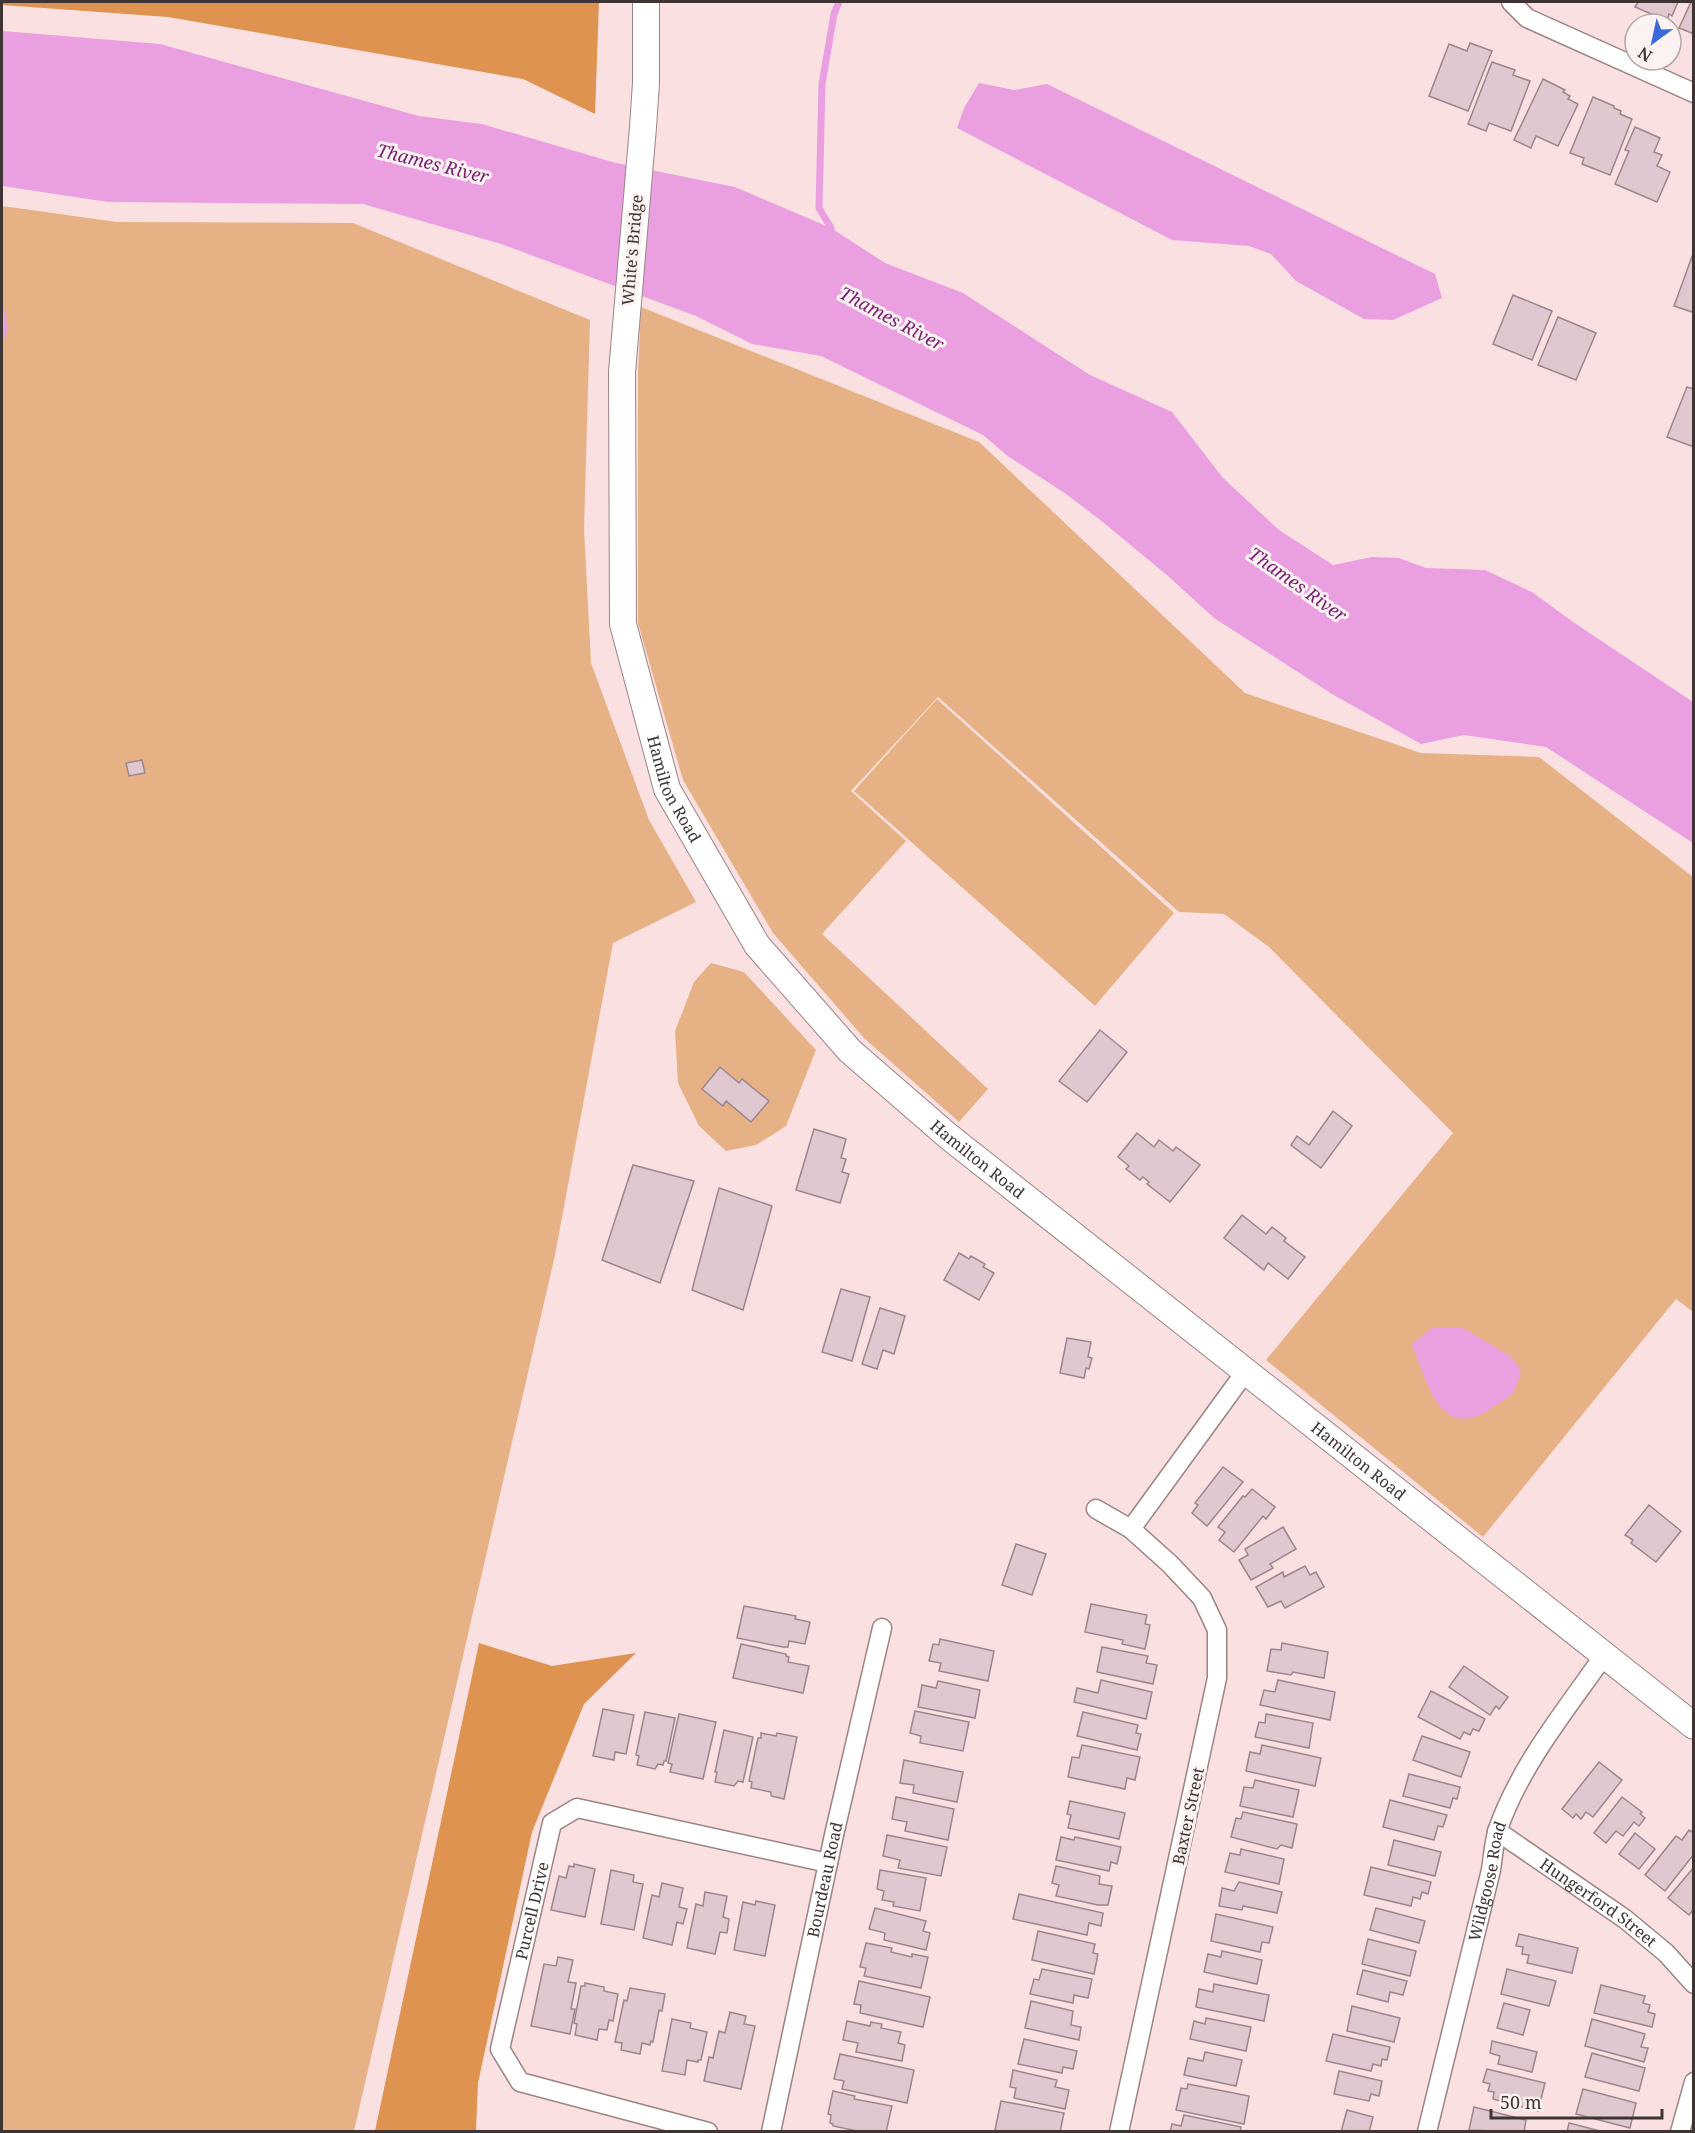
<svg xmlns="http://www.w3.org/2000/svg" width="1695" height="2133" viewBox="0 0 1695 2133" font-family="'Noto Serif',serif">
<rect width="100%" height="100%" fill="#fbe0e1"/>
<g fill="#e6b185">
<polygon points="2,206 117,222 353,223 590,320 584,529 591,663 649,820 696,902 613,943 555,1255 354,2131 2,2131"/>
<polygon points="641,307 979,442 1245,693 1421,753 1539,757 1693,877 1693,1312 1676,1299 1483,1537 1266,1360 1453,1133 1269,947 1224,914 1179,912 938,697 851,791 906,841 822,934 988,1089 959,1122 864,1038 773,933 683,780 638,623 638,372"/>
<polygon points="937,699 1174,913 1095,1006 854,791"/>
<polygon points="711,963 744,972 816,1050 786,1126 756,1145 726,1151 699,1126 678,1083 675,1031 694,982"/>
</g>
<g fill="#de9350">
<polygon points="2,2 599,2 595,114 523,79 168,17 2,5"/>
<polygon points="479,1643 552,1666 636,1653 584,1704 532,1832 478,2083 476,2131 375,2131"/>
</g>
<g fill="#ea9fe1">
<polygon points="2,31 160,44 419,116 482,124 616,163 735,187 831,228 885,263 963,293 1090,375 1172,412 1223,478 1279,530 1333,565 1372,557 1399,558 1426,568 1485,570 1532,592 1573,622 1693,702 1693,843 1546,747 1464,735 1421,744 1332,694 1214,618 1168,576 1104,523 1066,494 1009,457 983,435 821,356 752,344 696,316 501,244 363,204 108,202 2,186"/>
<polygon points="979,83 1014,90 1047,84 1435,274 1442,298 1393,320 1364,319 1296,281 1271,254 1249,246 1172,240 957,128 964,108"/>
<polygon points="2,311 6,311 7,331 2,346"/>
<path d="M1432 1328H1463L1510 1356 1521 1370C1519 1377 1517 1387 1513 1392 1508 1399 1497 1404 1490 1409 1440 1443 1426 1380 1412 1344Z"/>
</g>
<g fill="none" stroke-linecap="round" stroke-linejoin="round">
<polyline stroke="#ea9fe1" stroke-width="7" points="831,228 819,208 822,84 834,14 839,2"/>
</g>
<g fill="#e0c8d1" stroke="#9c868e" stroke-width="1.5">
<polygon points="1638,2 1678,2 1672,16 1669,14 1667,21 1635,7"/>
<polygon points="1691,2 1694,2 1694,34 1679,28"/>
<polygon points="1470,43 1492,51 1468,111 1429,96 1449,44 1467,51"/>
<polygon points="1492,62 1515,70 1513,75 1530,81 1511,131 1489,123 1486,131 1468,124"/>
<polygon points="1543,79 1565,90 1563,92 1570,96 1568,99 1578,104 1558,146 1536,136 1531,148 1514,140"/>
<polygon points="1593,97 1614,106 1614,108 1621,111 1620,114 1632,119 1610,175 1582,164 1584,158 1570,153"/>
<polygon points="1635,127 1660,138 1654,152 1662,155 1657,166 1670,172 1657,202 1615,184 1629,151 1625,150"/>
<polygon points="1694,251 1694,307 1692,312 1674,306"/>
<polygon points="1513,295 1552,311 1532,360 1493,344"/>
<polygon points="1558,317 1596,333 1576,380 1538,365"/>
<polygon points="1687,387 1694,389 1694,447 1667,437"/>
<polygon points="142,760 145,773 129,776 126,763"/>
<polygon points="1100,1030 1127,1052 1087,1102 1059,1081"/>
<polygon points="720,1067 739,1083 742,1079 769,1101 751,1122 726,1101 723,1106 702,1089"/>
<polygon points="1333,1111 1352,1126 1321,1168 1291,1145 1297,1136 1309,1145"/>
<polygon points="814,1129 846,1139 841,1158 846,1159 842,1172 849,1174 840,1203 796,1190"/>
<polygon points="1137,1133 1154,1147 1159,1140 1173,1151 1176,1147 1200,1165 1170,1202 1147,1184 1149,1182 1143,1177 1140,1180 1126,1169 1129,1166 1118,1157"/>
<polygon points="633,1165 694,1181 660,1283 602,1260"/>
<polygon points="719,1188 772,1206 743,1310 692,1290"/>
<polygon points="1242,1215 1266,1234 1272,1227 1286,1238 1284,1241 1305,1257 1288,1279 1268,1263 1264,1270 1224,1238"/>
<polygon points="959,1253 969,1259 971,1256 985,1264 983,1267 994,1273 979,1300 944,1280"/>
<polygon points="841,1289 870,1297 852,1361 822,1352"/>
<polygon points="880,1308 905,1316 894,1354 883,1350 877,1369 862,1364"/>
<polygon points="1067,1338 1091,1342 1088,1357 1092,1358 1089,1369 1086,1368 1084,1378 1060,1373"/>
<polygon points="1223,1467 1243,1482 1207,1526 1192,1513 1198,1505 1195,1503"/>
<polygon points="1252,1489 1275,1507 1266,1519 1263,1516 1234,1552 1219,1540 1225,1532 1218,1527 1243,1496 1245,1497"/>
<polygon points="1649,1505 1681,1531 1656,1562 1631,1543 1633,1540 1625,1535"/>
<polygon points="1283,1527 1296,1549 1270,1564 1273,1568 1251,1580 1239,1560 1248,1555 1245,1549"/>
<polygon points="1016,1544 1046,1554 1032,1595 1002,1585"/>
<polygon points="1305,1566 1310,1575 1316,1572 1324,1587 1285,1608 1281,1601 1268,1607 1256,1587 1283,1572 1284,1577"/>
<polygon points="1091,1604 1147,1615 1145,1624 1150,1625 1145,1649 1122,1644 1123,1640 1085,1632"/>
<polygon points="744,1606 796,1616 795,1619 810,1622 805,1644 789,1641 788,1647 783,1647 737,1638"/>
<polygon points="940,1639 994,1651 988,1681 939,1671 941,1663 929,1661 933,1644 939,1645"/>
<polygon points="1282,1643 1328,1652 1324,1678 1293,1672 1291,1675 1267,1671 1271,1649 1281,1650"/>
<polygon points="741,1644 786,1654 786,1656 789,1657 788,1662 809,1666 803,1693 733,1678"/>
<polygon points="1102,1647 1148,1656 1146,1663 1157,1665 1153,1684 1097,1672"/>
<polygon points="1464,1666 1508,1697 1499,1709 1496,1706 1490,1715 1449,1687"/>
<polygon points="1101,1680 1152,1692 1146,1719 1074,1702 1077,1688 1098,1693"/>
<polygon points="1278,1680 1335,1692 1330,1720 1260,1705 1264,1690 1275,1692"/>
<polygon points="938,1681 980,1690 975,1718 918,1707 922,1685 936,1688"/>
<polygon points="1431,1691 1485,1719 1479,1731 1473,1729 1470,1735 1464,1732 1460,1739 1418,1717"/>
<polygon points="603,1709 634,1715 626,1754 615,1752 614,1760 593,1756"/>
<polygon points="915,1711 969,1722 963,1751 920,1743 921,1736 910,1733"/>
<polygon points="645,1712 675,1718 666,1761 664,1761 663,1765 658,1764 655,1769 637,1765 639,1756 636,1755"/>
<polygon points="1083,1712 1138,1725 1136,1733 1141,1734 1137,1750 1077,1736"/>
<polygon points="679,1714 716,1722 703,1779 670,1772 672,1764 668,1763"/>
<polygon points="1266,1714 1313,1723 1309,1748 1255,1737 1259,1722 1265,1723"/>
<polygon points="724,1730 753,1737 743,1782 738,1781 734,1786 715,1782 717,1772 715,1772"/>
<polygon points="761,1733 776,1736 777,1733 797,1737 784,1799 771,1796 771,1792 751,1788 752,1782 749,1781 758,1738 761,1738"/>
<polygon points="1422,1736 1470,1752 1461,1777 1413,1760"/>
<polygon points="1082,1745 1140,1757 1135,1780 1127,1778 1125,1789 1068,1777 1072,1757 1079,1758"/>
<polygon points="1262,1745 1321,1758 1315,1786 1246,1771 1250,1752 1260,1754"/>
<polygon points="904,1760 963,1772 957,1802 913,1793 914,1785 900,1783"/>
<polygon points="1599,1762 1622,1780 1593,1817 1586,1812 1581,1819 1576,1814 1573,1818 1562,1809"/>
<polygon points="1409,1774 1460,1787 1457,1799 1453,1798 1450,1808 1403,1796"/>
<polygon points="1255,1780 1299,1790 1293,1817 1240,1806 1244,1787 1253,1788"/>
<polygon points="896,1797 954,1809 948,1840 905,1831 907,1822 892,1819"/>
<polygon points="1622,1797 1642,1812 1640,1814 1645,1818 1639,1826 1634,1822 1623,1836 1616,1831 1606,1843 1594,1833"/>
<polygon points="1390,1800 1447,1815 1443,1827 1438,1826 1434,1840 1383,1827"/>
<polygon points="1070,1801 1125,1813 1119,1839 1068,1828 1071,1815 1067,1814"/>
<polygon points="1243,1812 1297,1824 1292,1848 1281,1845 1277,1849 1231,1837 1236,1818 1241,1819"/>
<polygon points="1689,1830 1694,1833 1694,1854 1665,1891 1645,1875 1676,1836 1682,1840"/>
<polygon points="1635,1833 1655,1849 1639,1869 1619,1854"/>
<polygon points="887,1835 947,1847 941,1876 898,1868 900,1860 883,1856"/>
<polygon points="1061,1837 1074,1840 1075,1837 1121,1847 1117,1864 1111,1862 1109,1871 1056,1860"/>
<polygon points="1394,1840 1441,1852 1435,1876 1388,1865"/>
<polygon points="1241,1849 1284,1859 1279,1884 1225,1872 1230,1853 1240,1855"/>
<polygon points="574,1864 595,1869 585,1917 551,1910 559,1876 566,1878 569,1866 574,1867"/>
<polygon points="1056,1866 1100,1876 1099,1884 1112,1886 1108,1905 1098,1905 1056,1896 1059,1885 1052,1883"/>
<polygon points="1371,1867 1431,1882 1428,1894 1422,1892 1420,1899 1413,1897 1411,1906 1364,1895"/>
<polygon points="1694,1867 1694,1909 1689,1915 1668,1898"/>
<polygon points="611,1870 634,1875 633,1882 643,1884 634,1930 601,1924"/>
<polygon points="880,1870 926,1878 920,1911 893,1906 894,1902 882,1900 884,1891 877,1889"/>
<polygon points="1239,1882 1282,1892 1277,1913 1243,1906 1242,1910 1219,1906 1222,1888 1234,1891"/>
<polygon points="662,1883 683,1888 679,1907 687,1909 683,1924 677,1922 672,1945 643,1938 652,1895 659,1897"/>
<polygon points="705,1892 727,1896 723,1917 729,1919 727,1933 720,1932 715,1954 687,1948 696,1904 703,1906"/>
<polygon points="1019,1894 1103,1913 1101,1926 1089,1923 1087,1935 1013,1919"/>
<polygon points="756,1901 775,1905 765,1956 734,1950 743,1902 755,1905"/>
<polygon points="875,1908 926,1921 923,1931 930,1933 926,1950 884,1940 885,1933 869,1929"/>
<polygon points="1376,1908 1425,1921 1419,1943 1370,1930"/>
<polygon points="1216,1914 1273,1927 1269,1943 1262,1942 1260,1952 1211,1941"/>
<polygon points="1038,1931 1095,1944 1093,1953 1098,1954 1094,1974 1032,1960"/>
<polygon points="1519,1934 1578,1948 1572,1973 1527,1963 1529,1955 1522,1954 1523,1947 1516,1946"/>
<polygon points="1368,1939 1416,1951 1410,1976 1362,1964"/>
<polygon points="866,1943 892,1948 891,1952 912,1957 912,1954 928,1957 921,1988 864,1976 866,1968 860,1967"/>
<polygon points="1222,1951 1262,1960 1257,1984 1204,1972 1208,1954 1221,1957"/>
<polygon points="558,1957 573,1960 568,1982 576,1983 571,2009 575,2009 570,2034 531,2026 544,1964 556,1966"/>
<polygon points="1042,1969 1092,1979 1088,1998 1074,1995 1073,2003 1030,1994 1034,1979 1039,1980"/>
<polygon points="1507,1969 1556,1981 1549,2006 1501,1994"/>
<polygon points="1363,1970 1407,1981 1403,1995 1390,1992 1388,2002 1357,1994"/>
<polygon points="859,1981 930,1997 923,2027 860,2013 861,2005 854,2004"/>
<polygon points="585,1983 604,1987 604,1991 618,1994 613,2021 609,2020 607,2030 599,2029 597,2040 575,2035 577,2024 574,2023 581,1986 585,1986"/>
<polygon points="1214,1984 1269,1995 1264,2021 1196,2007 1199,1989 1213,1992"/>
<polygon points="1601,1985 1645,1996 1643,2003 1650,2005 1648,2012 1655,2014 1652,2027 1594,2013"/>
<polygon points="630,1988 665,1994 662,2011 659,2010 653,2042 651,2041 650,2045 642,2043 640,2054 621,2050 622,2043 615,2042 624,2000 627,2001"/>
<polygon points="1031,2001 1073,2011 1071,2025 1081,2027 1079,2040 1025,2028"/>
<polygon points="1504,2003 1530,2010 1523,2035 1497,2028"/>
<polygon points="1352,2006 1400,2018 1394,2042 1347,2031"/>
<polygon points="730,2012 746,2016 744,2024 755,2026 741,2089 704,2081 709,2057 713,2058 719,2031 725,2033"/>
<polygon points="1206,2018 1251,2027 1246,2051 1190,2039 1194,2021 1205,2024"/>
<polygon points="672,2019 691,2023 690,2028 707,2032 701,2060 698,2060 698,2062 687,2060 685,2075 662,2071"/>
<polygon points="1592,2019 1645,2034 1641,2047 1648,2048 1644,2062 1585,2046"/>
<polygon points="847,2021 870,2026 871,2022 882,2024 881,2028 901,2032 898,2043 905,2045 902,2061 856,2052 858,2043 843,2040"/>
<polygon points="1333,2034 1390,2047 1387,2060 1382,2059 1381,2066 1373,2064 1371,2071 1326,2061"/>
<polygon points="1024,2039 1077,2051 1073,2069 1063,2067 1062,2073 1018,2064"/>
<polygon points="1492,2041 1537,2052 1532,2072 1498,2064 1500,2056 1490,2053"/>
<polygon points="1205,2052 1242,2060 1236,2086 1184,2075 1188,2058 1203,2061"/>
<polygon points="1592,2053 1645,2068 1639,2091 1585,2077"/>
<polygon points="840,2054 914,2070 907,2103 842,2089 844,2081 834,2079"/>
<polygon points="1487,2069 1545,2083 1538,2111 1493,2099 1494,2092 1488,2091 1490,2084 1483,2082"/>
<polygon points="1013,2070 1057,2080 1055,2087 1069,2090 1065,2109 1014,2098 1016,2088 1010,2087"/>
<polygon points="1339,2071 1382,2081 1379,2096 1371,2094 1369,2101 1334,2094"/>
<polygon points="1188,2084 1249,2096 1244,2124 1176,2110 1181,2088 1187,2089"/>
<polygon points="1583,2089 1636,2103 1630,2128 1576,2114"/>
<polygon points="833,2091 855,2096 854,2099 892,2106 886,2132 862,2132 833,2126 833,2124 830,2123 831,2115 828,2114"/>
<polygon points="1001,2101 1064,2113 1060,2132 1004,2132 995,2130"/>
<polygon points="1474,2107 1526,2120 1524,2132 1469,2130"/>
<polygon points="1347,2110 1373,2117 1369,2132 1341,2132"/>
<polygon points="1184,2115 1241,2127 1240,2132 1170,2132 1172,2124 1181,2126"/>
<polygon points="1569,2123 1604,2132 1567,2132"/>
</g>
<g fill="none" stroke-linecap="round" stroke-linejoin="round">
<defs>
<g id="minor">
<polyline points="1511,2 1527,18 1694,93"/>
<polyline points="1096,1509 1131,1529 1170,1564 1202,1598 1217,1630 1217,1678 1119,2132"/>
<polyline points="1131,1529 1246,1371"/>
<path id="s1" d="M1497 1831 1625 1919 1666 1953 1694 1984"/>
<path id="s2" d="M708 2132 520 2082 500 2049 552 1823 577 1808 828 1863"/>
<path id="s3" d="M771 2132 834 1835 882 1628"/>
<path id="s4" d="M1427 2132 1491 1870C1493 1857 1494 1841 1498 1829 1521 1764 1566 1710 1605 1654"/>
<polyline points="1680,2132 1694,2082"/>
</g>
<g id="secondary">
<path id="s5" d="M646 2V83L643 127 622 372 623 624 667 789 757 945 850 1051 948 1136 1694 1726"/>
</g>
</defs>
<use href="#minor" stroke="#9c8384" stroke-width="21"/>
<use href="#secondary" stroke="#9c8384" stroke-width="28"/>
<use href="#minor" stroke="#fff" stroke-width="18"/>
<use href="#secondary" stroke="#fff" stroke-width="26"/>
</g>
<g text-anchor="middle" dominant-baseline="central" stroke-width="6" stroke-linejoin="round" paint-order="stroke">
<g font-size="16" fill="#3e3434" stroke="#fdf2f2">
<text transform="translate(632 250) rotate(-85)">White's Bridge</text>
<text stroke="none"><textPath href="#s5" startOffset="796">Hamilton Road</textPath></text>
<text stroke="none"><textPath href="#s5" startOffset="1282">Hamilton Road</textPath></text>
<text stroke="none"><textPath href="#s5" startOffset="1768">Hamilton Road</textPath></text>
<text transform="translate(1188 1816) rotate(-78)">Baxter Street</text>
<text stroke="none"><textPath href="#s3" startOffset="258">Bourdeau Road</textPath></text>
<text stroke="none"><textPath href="#s4" startOffset="258">Wildgoose Road</textPath></text>
<text stroke="none"><textPath href="#s1" startOffset="124">Hungerford Street</textPath></text>
<text stroke="none"><textPath href="#s2" startOffset="375">Purcell Drive</textPath></text>
</g>
<g font-size="18" font-style="italic" fill="#761f70" stroke="#fdf2f2">
<text transform="translate(433 163) rotate(14)">Thames River</text>
<text transform="translate(892 318) rotate(28)">Thames River</text>
<text transform="translate(1298 584) rotate(35)">Thames River</text>
</g>
</g>
<rect width="1695" height="2133" fill="none" stroke="#3e3434" stroke-width="6"/>
<g transform="translate(1653 42) rotate(213)"><circle r="28" fill="#fdf2f2" stroke="#b1a6a6" stroke-width="1.5"/>
<path d="M0-4.5L10 22L0 15L-10 22Z" fill="#396ada"/>
<text y="-9" font-size="16" font-weight="bold" text-anchor="middle" fill="#3e3434">N</text>
</g>
<path d="M1491 2109v9h171v-9" fill="none" stroke="#3e3434" stroke-width="3"/>
<text x="1500" y="2109" font-size="18" fill="#3e3434" stroke="#fdf2f2" stroke-width="4.5" paint-order="stroke">50 m</text>
</svg>
